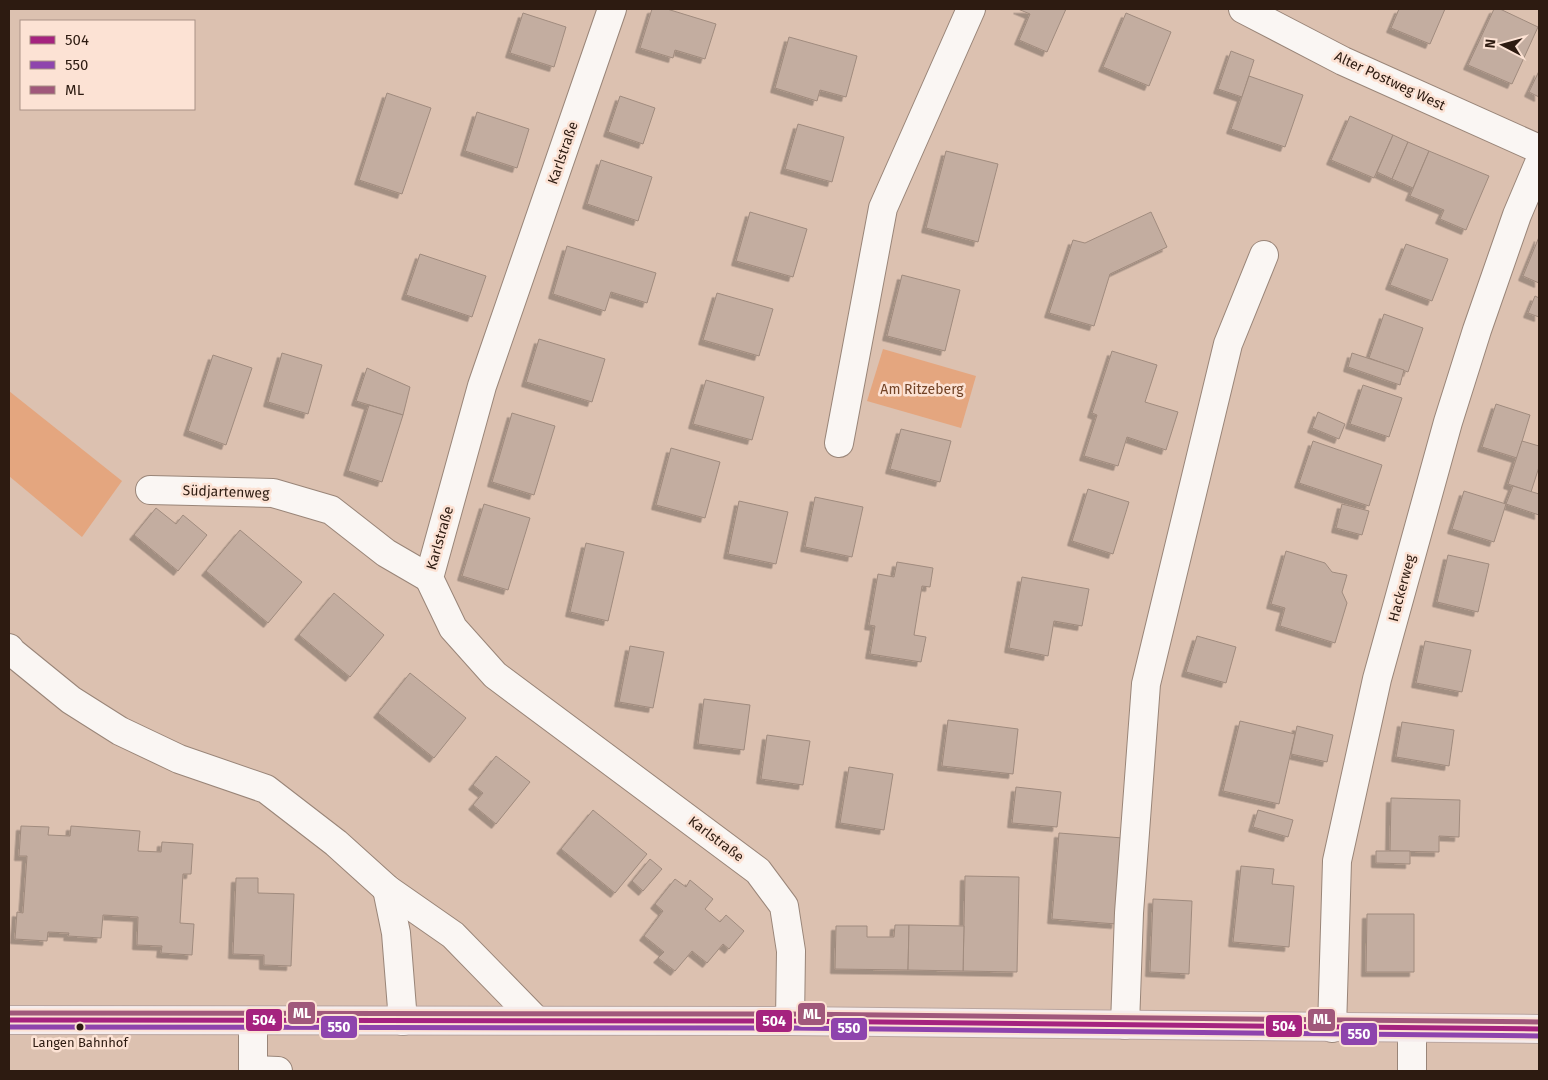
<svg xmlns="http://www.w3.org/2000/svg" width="1548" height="1080" viewBox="0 0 1548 1080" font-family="'Fira Sans',sans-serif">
<defs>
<filter id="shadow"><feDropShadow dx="-4.5" dy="4.5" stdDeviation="0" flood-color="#0004"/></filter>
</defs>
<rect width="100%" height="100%" fill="#dcc1b0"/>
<g fill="#e4a67f">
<polygon points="883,349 976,376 961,428 867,401"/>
<polygon points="9,391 122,481 82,537 9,476"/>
</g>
<g fill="#c3ada0" stroke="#a08b7e" filter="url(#shadow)">
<polygon points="652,9 667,9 716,24 705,59 675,50 673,58 640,48"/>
<polygon points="1018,9 1066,9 1047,52 1019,40 1030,14"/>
<polygon points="1399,9 1445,9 1430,44 1391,28"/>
<polygon points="1494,9 1500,9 1538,27 1512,84 1468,65"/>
<polygon points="523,13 566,27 554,67 510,53"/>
<polygon points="1126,13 1171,32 1149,86 1103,67"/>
<polygon points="789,37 857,56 846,97 820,90 817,101 775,88"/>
<polygon points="1231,51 1254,60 1242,97 1218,89"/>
<polygon points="1539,71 1539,97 1529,92"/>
<polygon points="1249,76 1303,95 1285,147 1231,129"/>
<polygon points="387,93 431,108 402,194 359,180"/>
<polygon points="620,96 655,108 643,144 608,132"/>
<polygon points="477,112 529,129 517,168 465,151"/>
<polygon points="1350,116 1393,135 1374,178 1331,160"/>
<polygon points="798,124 844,137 832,182 785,169"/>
<polygon points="1393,135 1408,142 1392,179 1377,172"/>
<polygon points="1408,142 1429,151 1413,188 1392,179"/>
<polygon points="946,151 998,164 978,242 926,228"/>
<polygon points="1429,151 1489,176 1466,230 1440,219 1444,210 1410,196"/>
<polygon points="601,160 652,177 638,221 587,204"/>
<polygon points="750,212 807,229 793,277 736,261"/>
<polygon points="1151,212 1167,247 1110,274 1094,326 1049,313 1073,240 1085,243"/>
<polygon points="1539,237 1539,283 1523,276"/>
<polygon points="1406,244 1448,259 1432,301 1390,285"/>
<polygon points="567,246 656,273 647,303 611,292 605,311 553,294"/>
<polygon points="420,254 486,276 472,317 406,295"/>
<polygon points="902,275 960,290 945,351 887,336"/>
<polygon points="717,293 773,309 759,356 703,340"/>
<polygon points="1535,296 1539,298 1539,317 1528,313"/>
<polygon points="1384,314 1423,328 1408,372 1369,358"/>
<polygon points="539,339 605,359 592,402 526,382"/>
<polygon points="1112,351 1157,365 1145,402 1178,412 1166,450 1127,437 1118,466 1084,456 1097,415 1092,413"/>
<polygon points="282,353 322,365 308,414 268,402"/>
<polygon points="1352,353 1404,370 1400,385 1348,367"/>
<polygon points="213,355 252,368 226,445 188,431"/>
<polygon points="367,368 410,387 403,415 356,401"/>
<polygon points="706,380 764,397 752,440 693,424"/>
<polygon points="1363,385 1402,398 1389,437 1350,424"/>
<polygon points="1496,404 1530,415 1517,458 1482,447"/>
<polygon points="369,405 403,415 382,482 348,471"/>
<polygon points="1318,412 1345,424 1339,439 1312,428"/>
<polygon points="512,413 555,426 534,495 492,482"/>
<polygon points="901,429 951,441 940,482 890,469"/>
<polygon points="1313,441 1382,465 1369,506 1299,483"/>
<polygon points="1522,441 1539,446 1539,467 1531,492 1508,484"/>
<polygon points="671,448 720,462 705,518 656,505"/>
<polygon points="1513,486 1539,494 1539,515 1506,504"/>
<polygon points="1088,489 1129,502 1113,554 1072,541"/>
<polygon points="1464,491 1506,504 1494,542 1452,529"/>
<polygon points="815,497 863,507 852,557 805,547"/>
<polygon points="739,501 788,512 776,564 728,554"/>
<polygon points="484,504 530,518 508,590 462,576"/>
<polygon points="1342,504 1369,511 1362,535 1336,528"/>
<polygon points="156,508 176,524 183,515 207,535 178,571 134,535"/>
<polygon points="240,530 302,582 268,623 206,571"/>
<polygon points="586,543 624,552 608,621 570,612"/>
<polygon points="1286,551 1325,563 1332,572 1347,575 1342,592 1347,603 1335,643 1280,626 1285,608 1271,604"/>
<polygon points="1448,555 1489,564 1478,612 1437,602"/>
<polygon points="897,562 933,568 930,587 922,586 914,635 926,637 921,662 870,654 875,626 869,625 878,574 894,577"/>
<polygon points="1022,577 1089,589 1082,626 1054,621 1048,656 1009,648"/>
<polygon points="334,593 384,635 350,677 299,635"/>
<polygon points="1197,636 1236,647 1226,683 1186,672"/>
<polygon points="1425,641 1471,650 1462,692 1416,683"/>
<polygon points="630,646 664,652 653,708 619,702"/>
<polygon points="410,673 466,718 434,758 378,713"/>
<polygon points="704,699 750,705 744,750 698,744"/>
<polygon points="948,720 1018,729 1013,774 942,766"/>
<polygon points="1240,721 1295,734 1279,804 1223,791"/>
<polygon points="1402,722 1454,730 1449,766 1396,757"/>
<polygon points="1297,726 1333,735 1327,762 1291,754"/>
<polygon points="767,735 810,741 803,785 761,779"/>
<polygon points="496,756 530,782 496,824 473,805 483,793 473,785"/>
<polygon points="849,767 893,774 884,830 840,823"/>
<polygon points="1016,787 1061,792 1057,827 1012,823"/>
<polygon points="1391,798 1460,800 1459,837 1439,836 1439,852 1390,851"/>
<polygon points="593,810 647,854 615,893 561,849"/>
<polygon points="1258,810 1293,820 1288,837 1253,827"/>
<polygon points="21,826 49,827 48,835 70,836 71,826 140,831 138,851 161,852 162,842 193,844 191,874 183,874 180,923 194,924 192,955 161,953 162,946 137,945 138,917 103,915 101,938 68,936 69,933 48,932 47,941 15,939 17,912 23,913 27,856 19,856"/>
<polygon points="1059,833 1123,838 1116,924 1052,919"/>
<polygon points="1376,851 1410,851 1410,864 1376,863"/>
<polygon points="650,859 662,869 643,891 632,881"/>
<polygon points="1241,866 1274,869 1272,884 1294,886 1289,947 1233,942"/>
<polygon points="965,876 1019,877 1017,972 963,971"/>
<polygon points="236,878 258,878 258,893 294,894 291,966 264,965 264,955 233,954"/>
<polygon points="675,879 686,887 690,880 713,899 705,909 720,922 726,915 744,931 729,949 723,944 707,963 692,951 675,971 658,958 664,952 644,936 663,911 655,904"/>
<polygon points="1153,899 1192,901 1189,974 1150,972"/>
<polygon points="1367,914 1414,914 1414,972 1366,972"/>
<polygon points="895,925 909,925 908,970 835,969 836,926 867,926 867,937 894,937"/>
<polygon points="909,925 964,926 963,971 908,970"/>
</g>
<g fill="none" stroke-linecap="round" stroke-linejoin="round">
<defs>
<g id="minor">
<polyline points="612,9 482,386 429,578 453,628 495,675 758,871 784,906 791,951 790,1021"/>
<polyline points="1243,9 1343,61 1539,149"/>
<polyline points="839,443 883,208 971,9"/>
<polyline points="150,490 273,493 331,510 386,553 429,578"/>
<polyline points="9,648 12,652 71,700 120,731 179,759 266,789 336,843 387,889 453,935 536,1020"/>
<polyline points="387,889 396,933 403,1021"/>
<polyline points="253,1021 253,1071"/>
<polyline points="1125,1025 1129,913 1146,684 1228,344 1264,255"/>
<polyline points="1332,1028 1337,861 1377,679 1448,422 1477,330 1517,215 1539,163"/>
<polyline points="253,1070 278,1071"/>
<polyline points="1412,1071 1412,1028"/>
</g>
<polyline id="major" points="9,1020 790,1021 1539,1029"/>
</defs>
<use href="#minor" stroke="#998578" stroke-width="30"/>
<use href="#major" stroke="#baa6a0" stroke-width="30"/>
<use href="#minor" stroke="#faf6f3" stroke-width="28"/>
<use href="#major" stroke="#f5ecec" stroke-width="28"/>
<defs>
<polyline id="bus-1" points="9,1020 790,1021 1539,1029"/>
<polyline id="bus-2" points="9,1027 790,1028 1539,1036"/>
<polyline id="bus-3" points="9,1013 790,1014 1539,1022"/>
</defs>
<use href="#bus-1" stroke="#fce2d4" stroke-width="9"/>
<use href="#bus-2" stroke="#fce2d4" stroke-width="9"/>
<use href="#bus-3" stroke="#fce2d4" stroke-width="9"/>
<use href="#bus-1" stroke="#a5237f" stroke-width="5"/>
<use href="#bus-2" stroke="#8e44ad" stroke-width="5"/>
<use href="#bus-3" stroke="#a0587b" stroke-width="5"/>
</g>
<circle fill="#2d1b11" stroke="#fce2d4" stroke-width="2" cx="80" cy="1027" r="4.5"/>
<g text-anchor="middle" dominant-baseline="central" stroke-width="5" stroke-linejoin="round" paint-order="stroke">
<g font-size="13" fill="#2d1b11" stroke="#fce2d4">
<text x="80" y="1042">Langen Bahnhof</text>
</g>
<g font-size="14" fill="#2d1b11" stroke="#fce2d4">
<text transform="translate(1390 81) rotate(25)">Alter Postweg West</text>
<text transform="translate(563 153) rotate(-71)">Karlstraße</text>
<text transform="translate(226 492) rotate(2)">Südjartenweg</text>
<text transform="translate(440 538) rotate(-74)">Karlstraße</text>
<text transform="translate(1402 588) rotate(-75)">Hackerweg</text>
<text transform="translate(716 839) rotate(37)">Karlstraße</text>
</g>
<g font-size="14" fill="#724326" stroke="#fce2d4">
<text x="922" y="389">Am Ritzeberg</text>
</g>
</g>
<g stroke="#fce2d4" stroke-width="2">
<rect x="287" y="1001" width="29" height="24" rx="5" fill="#a0587b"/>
<rect x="797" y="1002" width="29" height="24" rx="5" fill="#a0587b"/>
<rect x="1307" y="1008" width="29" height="24" rx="5" fill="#a0587b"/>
<rect x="245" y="1008" width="38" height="24" rx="5" fill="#a5237f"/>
<rect x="755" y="1009" width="38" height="24" rx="5" fill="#a5237f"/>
<rect x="1265" y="1014" width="38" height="24" rx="5" fill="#a5237f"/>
<rect x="320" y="1015" width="38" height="24" rx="5" fill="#8e44ad"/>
<rect x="830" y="1017" width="38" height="24" rx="5" fill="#8e44ad"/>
<rect x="1340" y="1022" width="38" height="24" rx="5" fill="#8e44ad"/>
</g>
<g font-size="14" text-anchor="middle" font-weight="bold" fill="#fff">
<text x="302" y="1018">ML</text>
<text x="812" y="1019">ML</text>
<text x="1322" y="1024">ML</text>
<text x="264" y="1025">504</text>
<text x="774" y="1026">504</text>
<text x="1284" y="1031">504</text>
<text x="339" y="1032">550</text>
<text x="849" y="1033">550</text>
<text x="1359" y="1039">550</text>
</g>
<rect width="1548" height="1080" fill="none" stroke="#2d1b11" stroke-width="20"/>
<rect x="20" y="20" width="175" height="90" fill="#fce2d4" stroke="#a99286"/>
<rect x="30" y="36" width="25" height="8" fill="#a5237f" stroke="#a99286"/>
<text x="65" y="45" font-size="15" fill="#2d1b11">504</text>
<rect x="30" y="61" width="25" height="8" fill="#8e44ad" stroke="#a99286"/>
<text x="65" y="70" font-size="15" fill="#2d1b11">550</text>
<rect x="30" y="86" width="25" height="8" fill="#a0587b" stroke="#a99286"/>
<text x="65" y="95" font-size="15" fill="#2d1b11">ML</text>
<g transform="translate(1503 45) rotate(276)" stroke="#fce2d4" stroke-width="4" paint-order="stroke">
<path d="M0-4L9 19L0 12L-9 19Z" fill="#2d1b11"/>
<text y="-8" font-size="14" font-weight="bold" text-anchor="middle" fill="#2d1b11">N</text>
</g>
</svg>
